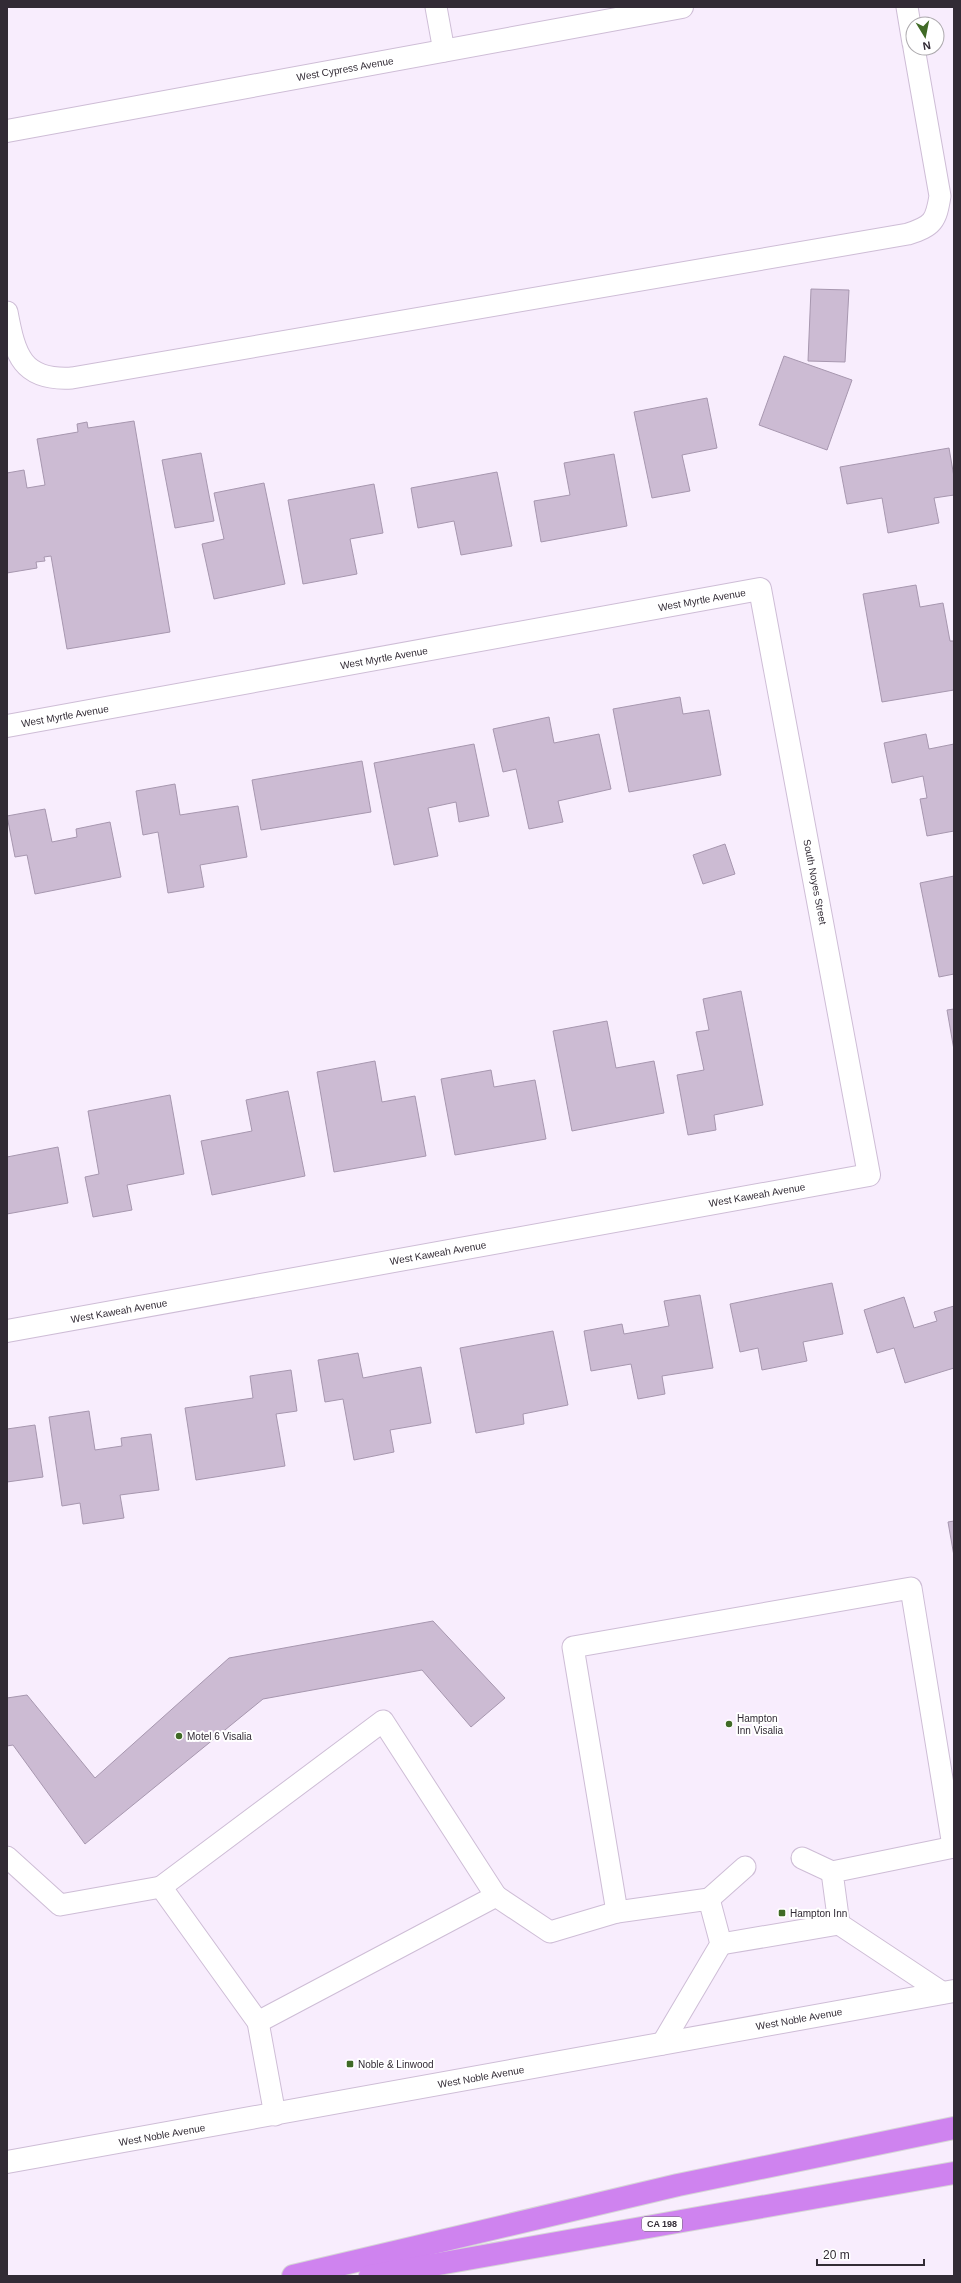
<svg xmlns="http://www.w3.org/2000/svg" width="961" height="2283" viewBox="0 0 961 2283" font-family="Helvetica,sans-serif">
<rect width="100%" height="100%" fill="#f8edfd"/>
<g fill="#ccbbd3" stroke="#a797af">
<polygon points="811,289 849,290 845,362 808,361"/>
<polygon points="784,356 852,380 827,450 759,425"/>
<polygon points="707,398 717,448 682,455 690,491 652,498 634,412"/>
<polygon points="134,421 170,632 67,649 51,556 44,557 45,561 36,562 37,568 7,573 7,473 24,470 27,488 45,485 37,439 78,432 77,424 87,422 88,428"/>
<polygon points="949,448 954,477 954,495 934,498 939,523 888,533 882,498 847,504 840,467"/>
<polygon points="201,453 214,521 175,528 162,460"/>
<polygon points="614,454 627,526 541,542 534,501 570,495 564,463"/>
<polygon points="497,472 512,546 461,555 454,521 418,528 411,488"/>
<polygon points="264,483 285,584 214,599 202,544 224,539 214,493"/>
<polygon points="374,484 383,533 350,539 357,574 303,584 288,500"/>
<polygon points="916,585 920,607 943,603 950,641 954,641 954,690 882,702 863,594"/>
<polygon points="680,697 683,714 709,710 721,775 629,792 613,709"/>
<polygon points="549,717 554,743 599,734 611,789 558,801 563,822 529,829 516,769 503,772 493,729"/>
<polygon points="926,734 929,749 954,744 954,831 927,836 920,799 927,798 923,776 892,783 884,743"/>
<polygon points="474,744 489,816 459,822 456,802 428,808 438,856 394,865 374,763"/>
<polygon points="362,761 371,812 261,830 252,780"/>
<polygon points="175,784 180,815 238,806 247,857 200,865 204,887 168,893 158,832 143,835 136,791"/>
<polygon points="45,809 52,842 77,837 76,829 110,822 121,877 35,894 27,855 15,857 7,816"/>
<polygon points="725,844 735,874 703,884 693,855"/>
<polygon points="954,876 954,974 939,977 920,883"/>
<polygon points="741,991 763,1105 714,1115 716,1130 688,1135 677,1075 704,1070 696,1032 709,1030 703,999"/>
<polygon points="954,1009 954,1050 947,1010"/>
<polygon points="607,1021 616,1068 654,1061 664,1113 572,1131 553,1031"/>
<polygon points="375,1061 382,1102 415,1096 426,1156 334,1172 317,1072"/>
<polygon points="491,1070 494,1087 535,1080 546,1139 455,1155 441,1079"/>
<polygon points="288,1091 305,1176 212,1195 201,1141 252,1131 246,1100"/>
<polygon points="170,1095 184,1174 127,1185 132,1210 93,1217 85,1177 99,1174 88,1111"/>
<polygon points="58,1147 68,1203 7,1214 7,1157"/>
<polygon points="832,1283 843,1334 803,1342 807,1361 762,1370 758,1348 740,1352 730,1304"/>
<polygon points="700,1295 713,1368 662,1376 665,1394 638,1399 631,1364 591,1371 584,1331 622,1324 624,1334 669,1326 664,1301"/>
<polygon points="904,1297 914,1328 937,1321 934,1312 954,1306 954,1368 905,1383 894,1348 877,1353 864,1310"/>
<polygon points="553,1331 568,1405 523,1414 524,1424 476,1433 460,1348"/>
<polygon points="358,1353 363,1378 421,1367 431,1423 390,1430 394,1452 354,1460 343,1399 325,1402 318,1360"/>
<polygon points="291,1370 297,1411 276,1414 285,1466 196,1480 185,1408 253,1398 250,1376"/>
<polygon points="89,1411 95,1450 122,1446 121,1438 151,1434 159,1490 120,1495 124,1518 83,1524 80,1503 62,1506 49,1417"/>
<polygon points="35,1425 43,1477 7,1482 7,1429"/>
<polygon points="954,1521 954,1556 948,1522"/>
<polygon points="433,1621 505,1698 471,1727 422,1670 263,1699 85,1844 13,1745 7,1746 7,1698 27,1695 95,1778 229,1658"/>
</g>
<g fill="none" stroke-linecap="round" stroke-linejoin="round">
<defs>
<g id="service">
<polyline points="436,7 444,51"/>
<polyline points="907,7 913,43"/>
<path d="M7 312C15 355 22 381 72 378L908 234C933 226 936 221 940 196L914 48"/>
<polyline points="7,1857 60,1905 161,1887 258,2022 275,2115"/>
<polyline points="802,1858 832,1872"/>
<polyline points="161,1887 383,1721 496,1896 258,2022"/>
<polyline points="496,1896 550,1932 617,1912"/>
<polyline points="709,1899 745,1867"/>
<polyline points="839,1924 832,1872 954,1847"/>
<polyline points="721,1944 839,1924 943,1993"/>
<polyline points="662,2044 721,1944 709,1899 617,1912 573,1647 911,1588 953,1846"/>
</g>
<polyline id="minor" points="7,726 760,589 869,1175 7,1331"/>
<polyline id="tertiary" points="7,131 682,7"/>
<polyline id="secondary" points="7,2162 954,1991"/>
<g id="motorway">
<polyline points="293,2276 678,2185 954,2128"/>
<polyline points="370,2276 954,2173"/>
</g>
</defs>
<use href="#service" stroke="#cebdd6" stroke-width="23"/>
<use href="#minor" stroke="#cebdd6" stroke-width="24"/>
<use href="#tertiary" stroke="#cebdd6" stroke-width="24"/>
<use href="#secondary" stroke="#cebdd6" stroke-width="24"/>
<use href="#motorway" stroke="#d6d5d7" stroke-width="24"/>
<use href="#service" stroke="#fff" stroke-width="21"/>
<use href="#minor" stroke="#fff" stroke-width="22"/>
<use href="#tertiary" stroke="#fff" stroke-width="22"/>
<use href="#secondary" stroke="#fff" stroke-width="22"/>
<use href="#motorway" stroke="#cf83ef" stroke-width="22"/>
</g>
<g fill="#406a26" stroke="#fff" stroke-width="1.5">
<circle cx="729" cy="1724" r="4"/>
<circle cx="179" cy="1736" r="4"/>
<rect x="778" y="1909" width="8" height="8" rx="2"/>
<rect x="346" y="2060" width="8" height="8" rx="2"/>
</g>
<g text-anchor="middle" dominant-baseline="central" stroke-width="4" stroke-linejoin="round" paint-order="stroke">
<rect fill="#fff" stroke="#706b72" stroke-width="1" x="642" y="2217" width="40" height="14" rx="3"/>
<g font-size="9" font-weight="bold" fill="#322b35">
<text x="662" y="2224">CA 198</text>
</g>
<g font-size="10" fill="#322b35" stroke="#fff">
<text transform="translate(345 69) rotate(-10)">West Cypress Avenue</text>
<text transform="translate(702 600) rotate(-10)">West Myrtle Avenue</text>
<text transform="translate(384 658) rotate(-10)">West Myrtle Avenue</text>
<text transform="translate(65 716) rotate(-10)">West Myrtle Avenue</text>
<text transform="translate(815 882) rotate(79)">South Noyes Street</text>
<text transform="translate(757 1195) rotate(-10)">West Kaweah Avenue</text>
<text transform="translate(438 1253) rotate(-10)">West Kaweah Avenue</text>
<text transform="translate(119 1311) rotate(-10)">West Kaweah Avenue</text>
<text transform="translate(799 2019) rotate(-10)">West Noble Avenue</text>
<text transform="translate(481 2077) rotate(-10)">West Noble Avenue</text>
<text transform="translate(162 2135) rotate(-10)">West Noble Avenue</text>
</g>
<g font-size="10" fill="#322b35" stroke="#fff" text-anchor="start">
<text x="737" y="1718">Hampton<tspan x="737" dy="12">Inn Visalia</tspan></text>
<text x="187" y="1736">Motel 6 Visalia</text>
<text x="790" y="1913">Hampton Inn</text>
<text x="358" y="2064">Noble &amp; Linwood</text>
</g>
</g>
<rect width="961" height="2283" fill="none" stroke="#322b35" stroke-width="16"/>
<g transform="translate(925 36) rotate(170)"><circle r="19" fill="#ffffff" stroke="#adaaae"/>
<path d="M0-3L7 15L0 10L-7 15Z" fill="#406a26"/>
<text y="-6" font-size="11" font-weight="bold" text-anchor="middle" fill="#322b35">N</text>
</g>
<path d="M817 2259v6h107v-6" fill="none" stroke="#322b35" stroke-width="2"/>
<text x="823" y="2259" font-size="12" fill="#322b35" stroke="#ffffff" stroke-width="3" paint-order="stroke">20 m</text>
</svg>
